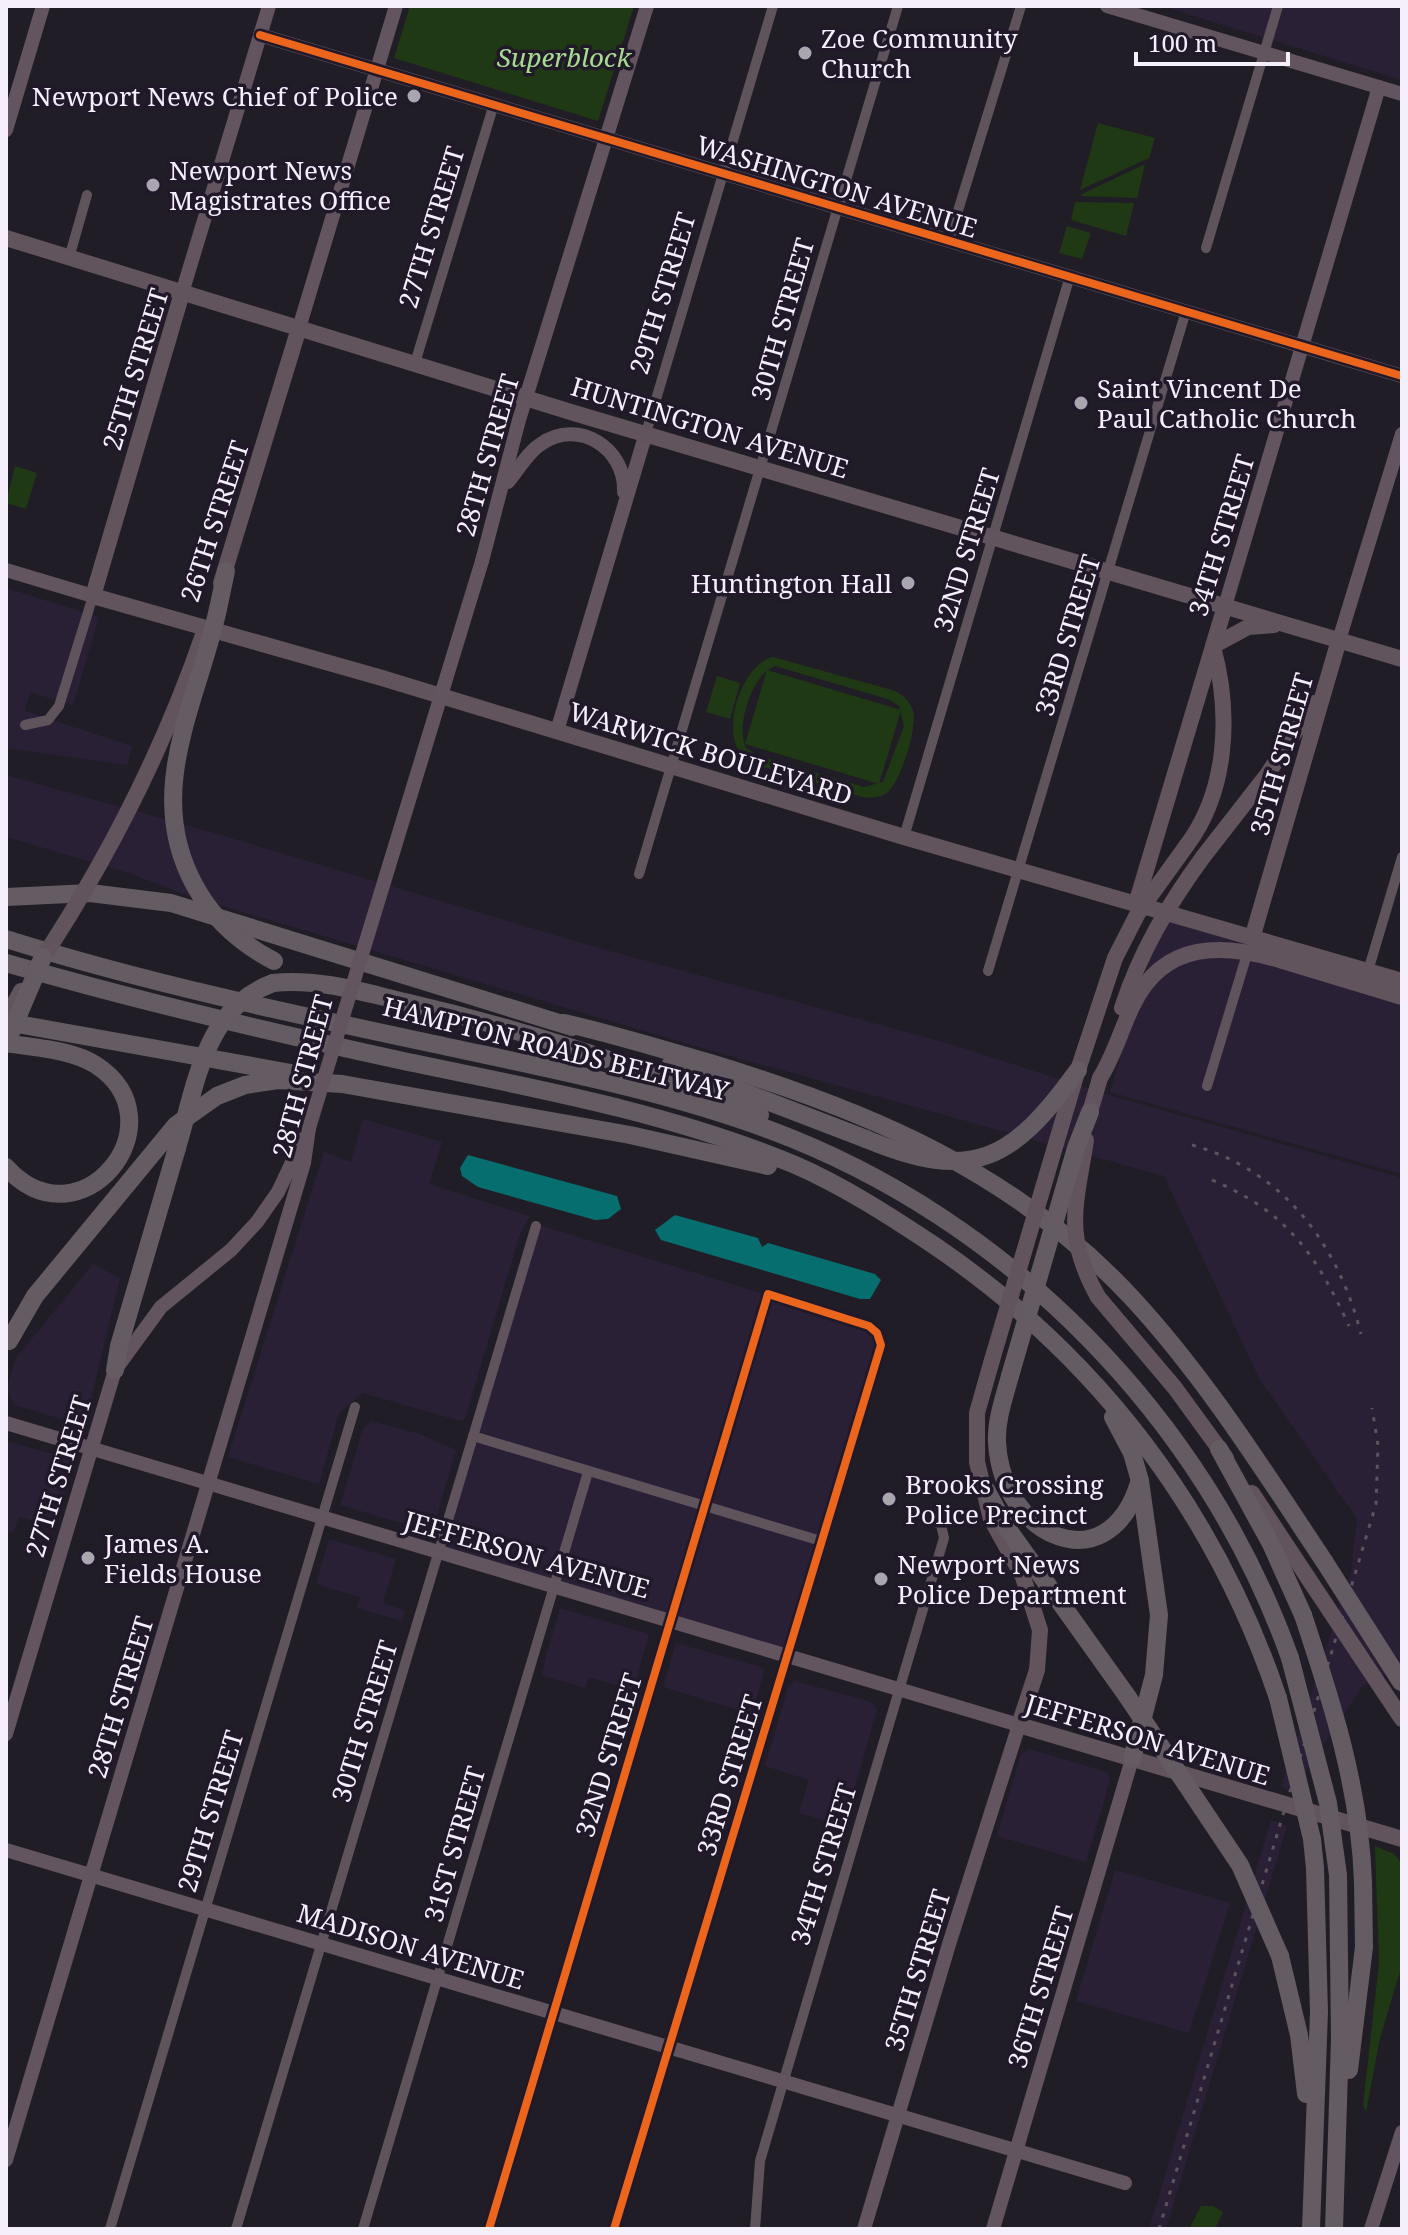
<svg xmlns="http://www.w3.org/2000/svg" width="1408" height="2235" viewBox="0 0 1408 2235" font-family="'Noto Serif',serif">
<rect width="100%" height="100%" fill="#211d26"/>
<g fill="#2a2035">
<polygon points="1162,6 1402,6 1402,80"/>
<polygon points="6,588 99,617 73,705 30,692 25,711 132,746 127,765 6,748"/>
<polygon points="6,775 221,835 581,943 943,1042 1119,1098 1402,1178 1402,1665 1362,1687 1292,1792 1281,1786 1351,1572 1357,1519 1259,1378 1164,1176 702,1048 192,897 126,872 6,837"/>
<polygon points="1170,921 1402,991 1402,1174 1110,1092 1152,952"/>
<polygon points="363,1119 442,1142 429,1184 530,1216 520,1234 465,1419 460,1421 363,1393 339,1413 319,1484 228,1457 324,1152 351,1162"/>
<polygon points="536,1224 872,1327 880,1338 785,1656 438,1553"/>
<polygon points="93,1264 120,1278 87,1416 75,1423 14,1405 7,1388 16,1358"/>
<polygon points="371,1421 420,1434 456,1450 432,1532 340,1505 363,1429"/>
<polygon points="6,1441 74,1460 55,1526 19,1517 13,1533 6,1531"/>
<polygon points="329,1539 396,1559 383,1603 405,1610 402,1621 357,1608 360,1597 316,1584"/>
<polygon points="560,1608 649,1634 633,1690 589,1677 585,1688 541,1675"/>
<polygon points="676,1643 765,1668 752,1714 663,1687"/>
<polygon points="795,1681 869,1701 877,1709 844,1826 799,1813 809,1780 765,1766 788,1687"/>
<polygon points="1029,1749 1107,1772 1110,1780 1086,1862 997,1836 1021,1754"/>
<polygon points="1271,1820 1287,1826 1166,2229 1149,2229"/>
<polygon points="1115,1870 1230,1903 1189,2033 1076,2001"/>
</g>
<g fill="#1f3914" fill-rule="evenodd">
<polygon points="410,6 634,6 598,121 394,58"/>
<polygon points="1098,123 1155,138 1149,158 1080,190"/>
<polygon points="1145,164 1137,198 1081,196 1082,194"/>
<polygon points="1075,202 1134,203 1126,236 1071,220"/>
<polygon points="1067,226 1091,233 1082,259 1059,253"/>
<polygon points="15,466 37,473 26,509 6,503"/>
<path d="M773 657 892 690C902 694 910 700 913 711 918 727 900 783 887 793 879 798 871 798 862 797L751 763C715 745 739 664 773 657ZM775 666 888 699 899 706 904 726 883 782 864 787 757 755 746 748C735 728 752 673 775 666Z"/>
<polygon points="767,670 901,710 879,784 745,744"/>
<polygon points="717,676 740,683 730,719 706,712"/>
<polygon points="1375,1846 1394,1854 1402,1864 1402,1965 1380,2038 1366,2112 1363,2105 1379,1963"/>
<polygon points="1201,2206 1213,2206 1223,2212 1215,2229 1189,2229"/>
</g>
<g fill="#066e6f">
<polygon points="468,1155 617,1196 621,1209 608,1219 595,1220 478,1187 462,1176 460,1168"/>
<polygon points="675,1215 758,1238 762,1247 768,1243 875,1274 881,1280 870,1299 860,1299 661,1240 655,1230"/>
</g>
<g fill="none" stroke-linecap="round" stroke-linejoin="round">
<g stroke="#5f535c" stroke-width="10">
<polyline points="949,240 1021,6"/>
<polyline points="1206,248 1278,6"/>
<polyline points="69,258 87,195"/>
<polyline points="415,363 494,104"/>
<polyline points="646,433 773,6"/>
<polyline points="25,725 48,720 59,706 93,596"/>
<polyline points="904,837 1070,276"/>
<polyline points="639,874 898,6"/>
<polyline points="988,971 1186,311"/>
<polyline points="1368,971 1402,857"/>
<polyline points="1207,1086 1248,951"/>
<polyline points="473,1436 821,1541"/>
<polyline points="110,2229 355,1407"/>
<polyline points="236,2229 536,1226"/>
<polyline points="363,2229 588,1472"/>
<polyline points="489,2229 768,1294 869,1326 877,1333 881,1345 614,2229"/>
<polyline points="755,2229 760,2161 944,1538 941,1525 932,1520"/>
</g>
<g stroke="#62555f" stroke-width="14">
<polyline points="1107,6 1402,94"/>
<polyline points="260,35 1402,376"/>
<polyline points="6,130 43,6"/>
<polyline points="182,293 269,6"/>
<polyline points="299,328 396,6"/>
<path d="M508 482C518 470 528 452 541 444 578 418 626 448 624 492"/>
<polyline points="482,561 519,420 647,6"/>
<polyline points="6,570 93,596"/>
<polyline points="1225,606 1379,87"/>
<polyline points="1339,640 1402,434"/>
<polyline points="557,731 646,433"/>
<polyline points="6,1423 1019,1725 950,1941 864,2229"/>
<polyline points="6,1734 115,1370 161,1307 231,1250 257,1222 278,1192 303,1139"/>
<polyline points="6,1850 1125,2183"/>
<polyline points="6,2160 304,1163 309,1128"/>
<polyline points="993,2229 1132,1759"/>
<polyline points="1371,2229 1402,2132"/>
</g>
<g stroke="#62545d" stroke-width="16">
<polyline points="6,238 574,413 1402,659"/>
<polyline points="182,293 93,596 382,678 904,837 1402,981"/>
<polyline points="221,583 299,328"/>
<polyline points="1213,646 1248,627 1274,625"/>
<path d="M1187 845C1228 790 1231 712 1213 647"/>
<polyline points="1203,857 1267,775 1314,703"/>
<polyline points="1136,904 1225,606"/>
<polyline points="1253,935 1339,640"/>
<polyline points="1283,961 1402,997"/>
<polyline points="1078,1070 1115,958 1138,913"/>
<polyline points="1090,1112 1100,1078"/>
<polyline points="1098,1297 1175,1388 1226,1458"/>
<polyline points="992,1360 977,1413 977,1462 991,1519 1023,1577 1040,1630 1037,1670 1019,1725 1402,1839"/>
<polyline points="1252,1493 1312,1584"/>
<polyline points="1384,1692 1402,1719"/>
</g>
<g stroke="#655b62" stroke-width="18">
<polyline points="218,609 226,571"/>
<polyline points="6,897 90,893 171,903 572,1027"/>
<path d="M6 939C153 985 303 1016 453 1048 560 1071 667 1092 770 1130 1009 1219 1205 1419 1290 1658"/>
<path d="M6 963C139 1001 273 1033 408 1062 538 1089 670 1113 793 1164 842 1185 890 1216 935 1246 1098 1357 1215 1511 1278 1698"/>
<path d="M273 983C318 978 362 992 405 1002 526 1030 644 1069 760 1115"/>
<polyline points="6,1022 291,1073"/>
<path d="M564 1023C613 1034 661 1049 710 1063 869 1111 1016 1173 1132 1298 1206 1378 1264 1471 1324 1561"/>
<path d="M6 1043C34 1048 71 1049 96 1065 183 1122 80 1249 6 1167"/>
<polyline points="671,1064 866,1139"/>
<polyline points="9,1341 35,1296 176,1125 217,1096 245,1085 278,1080 342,1084 630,1135 768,1166"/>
<polyline points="115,1370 119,1346 177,1148"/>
<path d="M1010 1376C1004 1398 996 1420 997 1442 1002 1538 1108 1584 1139 1483"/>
<polyline points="1113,1417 1132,1453 1140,1481 1159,1615 1154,1675 1132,1759"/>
<polyline points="1219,1449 1271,1544 1303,1615"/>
<polyline points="983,1484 1005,1525 1127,1696"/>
<polyline points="1280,1956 1299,2035 1306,2094"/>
<polyline points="1349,2070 1364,1947 1363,1882"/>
<polyline points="1311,2229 1319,2012 1315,1868"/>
<polyline points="1334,2229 1340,2039 1338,1875"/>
</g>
<g stroke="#5c555d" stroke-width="3" stroke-dasharray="4 8" stroke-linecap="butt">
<path d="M1192 1145C1284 1171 1338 1244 1361 1334"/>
<path d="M1212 1180C1287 1212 1316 1254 1349 1326"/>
<polyline points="1159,2229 1376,1504 1378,1445 1372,1408"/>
</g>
<polyline stroke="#62555f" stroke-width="14" points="309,1128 482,561"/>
<g stroke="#62545d" stroke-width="16">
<polyline points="1138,913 1187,845"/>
<path d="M36 968C106 863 163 751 204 632"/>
<path d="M1122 1008C1140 952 1168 905 1203 857"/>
<polyline points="6,1019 21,991"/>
<path d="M1100 1078C1115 1054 1121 1029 1133 1005 1164 940 1224 943 1283 961"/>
<path d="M1086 1140C1076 1206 1063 1234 1098 1297"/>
<polyline points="992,1360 1076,1076"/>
<polyline points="1312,1584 1384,1692"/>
</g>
<g stroke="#655b62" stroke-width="18">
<path d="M218 609C197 704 143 792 195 886 213 919 241 944 274 961"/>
<polyline points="6,1044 43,957"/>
<path d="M866 1139C973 1184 1013 1160 1078 1070"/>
<path d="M177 1148C196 1086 204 1008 273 983"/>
<polyline points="1010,1376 1076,1148 1090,1112"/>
<polyline points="1324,1561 1401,1682"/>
<path d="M1303 1615C1332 1702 1360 1789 1363 1882"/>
<polyline points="1290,1658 1328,1803 1338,1875"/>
<polyline points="1127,1696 1240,1865 1280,1956"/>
<polyline points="1278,1698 1312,1839 1315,1868"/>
</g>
<defs>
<g id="cycleway">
<polyline points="260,35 1402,376"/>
<polyline points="489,2229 768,1294 869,1326 877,1333 881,1345 614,2229"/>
</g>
</defs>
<use href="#cycleway" stroke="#21192a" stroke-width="13"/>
<use href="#cycleway" stroke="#eb651d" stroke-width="8"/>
</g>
<g fill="#aaa6b0" stroke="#21192a" stroke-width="3">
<circle cx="805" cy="53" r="8"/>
<circle cx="414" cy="96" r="8"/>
<circle cx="153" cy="185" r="8"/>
<circle cx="1081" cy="403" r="8"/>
<circle cx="908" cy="583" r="8"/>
<circle cx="889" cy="1499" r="8"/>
<circle cx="88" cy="1558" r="8"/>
<circle cx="881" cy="1579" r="8"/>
</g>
<g text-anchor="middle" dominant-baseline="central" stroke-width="7" stroke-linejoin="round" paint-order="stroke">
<g font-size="26" fill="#f4effb" stroke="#21192a" text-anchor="start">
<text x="821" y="38">Zoe Community<tspan x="821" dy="30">Church</tspan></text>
<text x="398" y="96" text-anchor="end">Newport News Chief of Police</text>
<text x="169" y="170">Newport News<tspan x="169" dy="30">Magistrates Office</tspan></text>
<text x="1097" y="388">Saint Vincent De<tspan x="1097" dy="30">Paul Catholic Church</tspan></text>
<text x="892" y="583" text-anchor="end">Huntington Hall</text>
<text x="905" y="1484">Brooks Crossing<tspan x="905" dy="30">Police Precinct</tspan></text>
<text x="104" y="1543">James A.<tspan x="104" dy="30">Fields House</tspan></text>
<text x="897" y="1564">Newport News<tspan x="897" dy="30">Police Department</tspan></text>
</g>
<g font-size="26" font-style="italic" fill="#a6db8f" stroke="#21192a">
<text x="564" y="57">Superblock</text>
</g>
<g font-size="26" fill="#f4effb" stroke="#21192a">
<text transform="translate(837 186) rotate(17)">WASHINGTON AVENUE</text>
<text transform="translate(431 227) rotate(-73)">27TH STREET</text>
<text transform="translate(662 293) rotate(-73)">29TH STREET</text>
<text transform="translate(782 319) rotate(-74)">30TH STREET</text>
<text transform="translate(135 369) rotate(-73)">25TH STREET</text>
<text transform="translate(710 427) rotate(17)">HUNTINGTON AVENUE</text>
<text transform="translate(487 455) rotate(-74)">28TH STREET</text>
<text transform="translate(214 521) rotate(-72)">26TH STREET</text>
<text transform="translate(1221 535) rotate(-73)">34TH STREET</text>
<text transform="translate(966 550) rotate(-73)">32ND STREET</text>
<text transform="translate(1067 635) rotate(-73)">33RD STREET</text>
<text transform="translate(711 753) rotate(17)">WARWICK BOULEVARD</text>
<text transform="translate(1281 754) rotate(-74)">35TH STREET</text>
<text transform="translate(556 1048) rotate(14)">HAMPTON ROADS BELTWAY</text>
<text transform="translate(302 1076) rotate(-75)">28TH STREET</text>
<text transform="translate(58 1476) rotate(-73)">27TH STREET</text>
<text transform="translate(527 1554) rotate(16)">JEFFERSON AVENUE</text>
<text transform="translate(120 1697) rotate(-73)">28TH STREET</text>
<text transform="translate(364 1721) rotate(-73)">30TH STREET</text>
<text transform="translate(1148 1739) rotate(17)">JEFFERSON AVENUE</text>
<text transform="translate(608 1755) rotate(-73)">32ND STREET</text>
<text transform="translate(729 1775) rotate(-73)">33RD STREET</text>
<text transform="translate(210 1811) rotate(-73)">29TH STREET</text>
<text transform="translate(454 1844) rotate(-74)">31ST STREET</text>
<text transform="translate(823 1864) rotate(-73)">34TH STREET</text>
<text transform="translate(411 1946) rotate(17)">MADISON AVENUE</text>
<text transform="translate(917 1970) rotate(-73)">35TH STREET</text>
<text transform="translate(1040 1987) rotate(-73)">36TH STREET</text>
</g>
</g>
<rect width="1408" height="2235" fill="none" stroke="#f4effb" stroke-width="16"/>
<path d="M1136 52v12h152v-12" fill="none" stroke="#f4effb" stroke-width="4"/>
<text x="1148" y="52" font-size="24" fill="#f4effb" stroke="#21192a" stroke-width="6" paint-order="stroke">100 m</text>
</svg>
